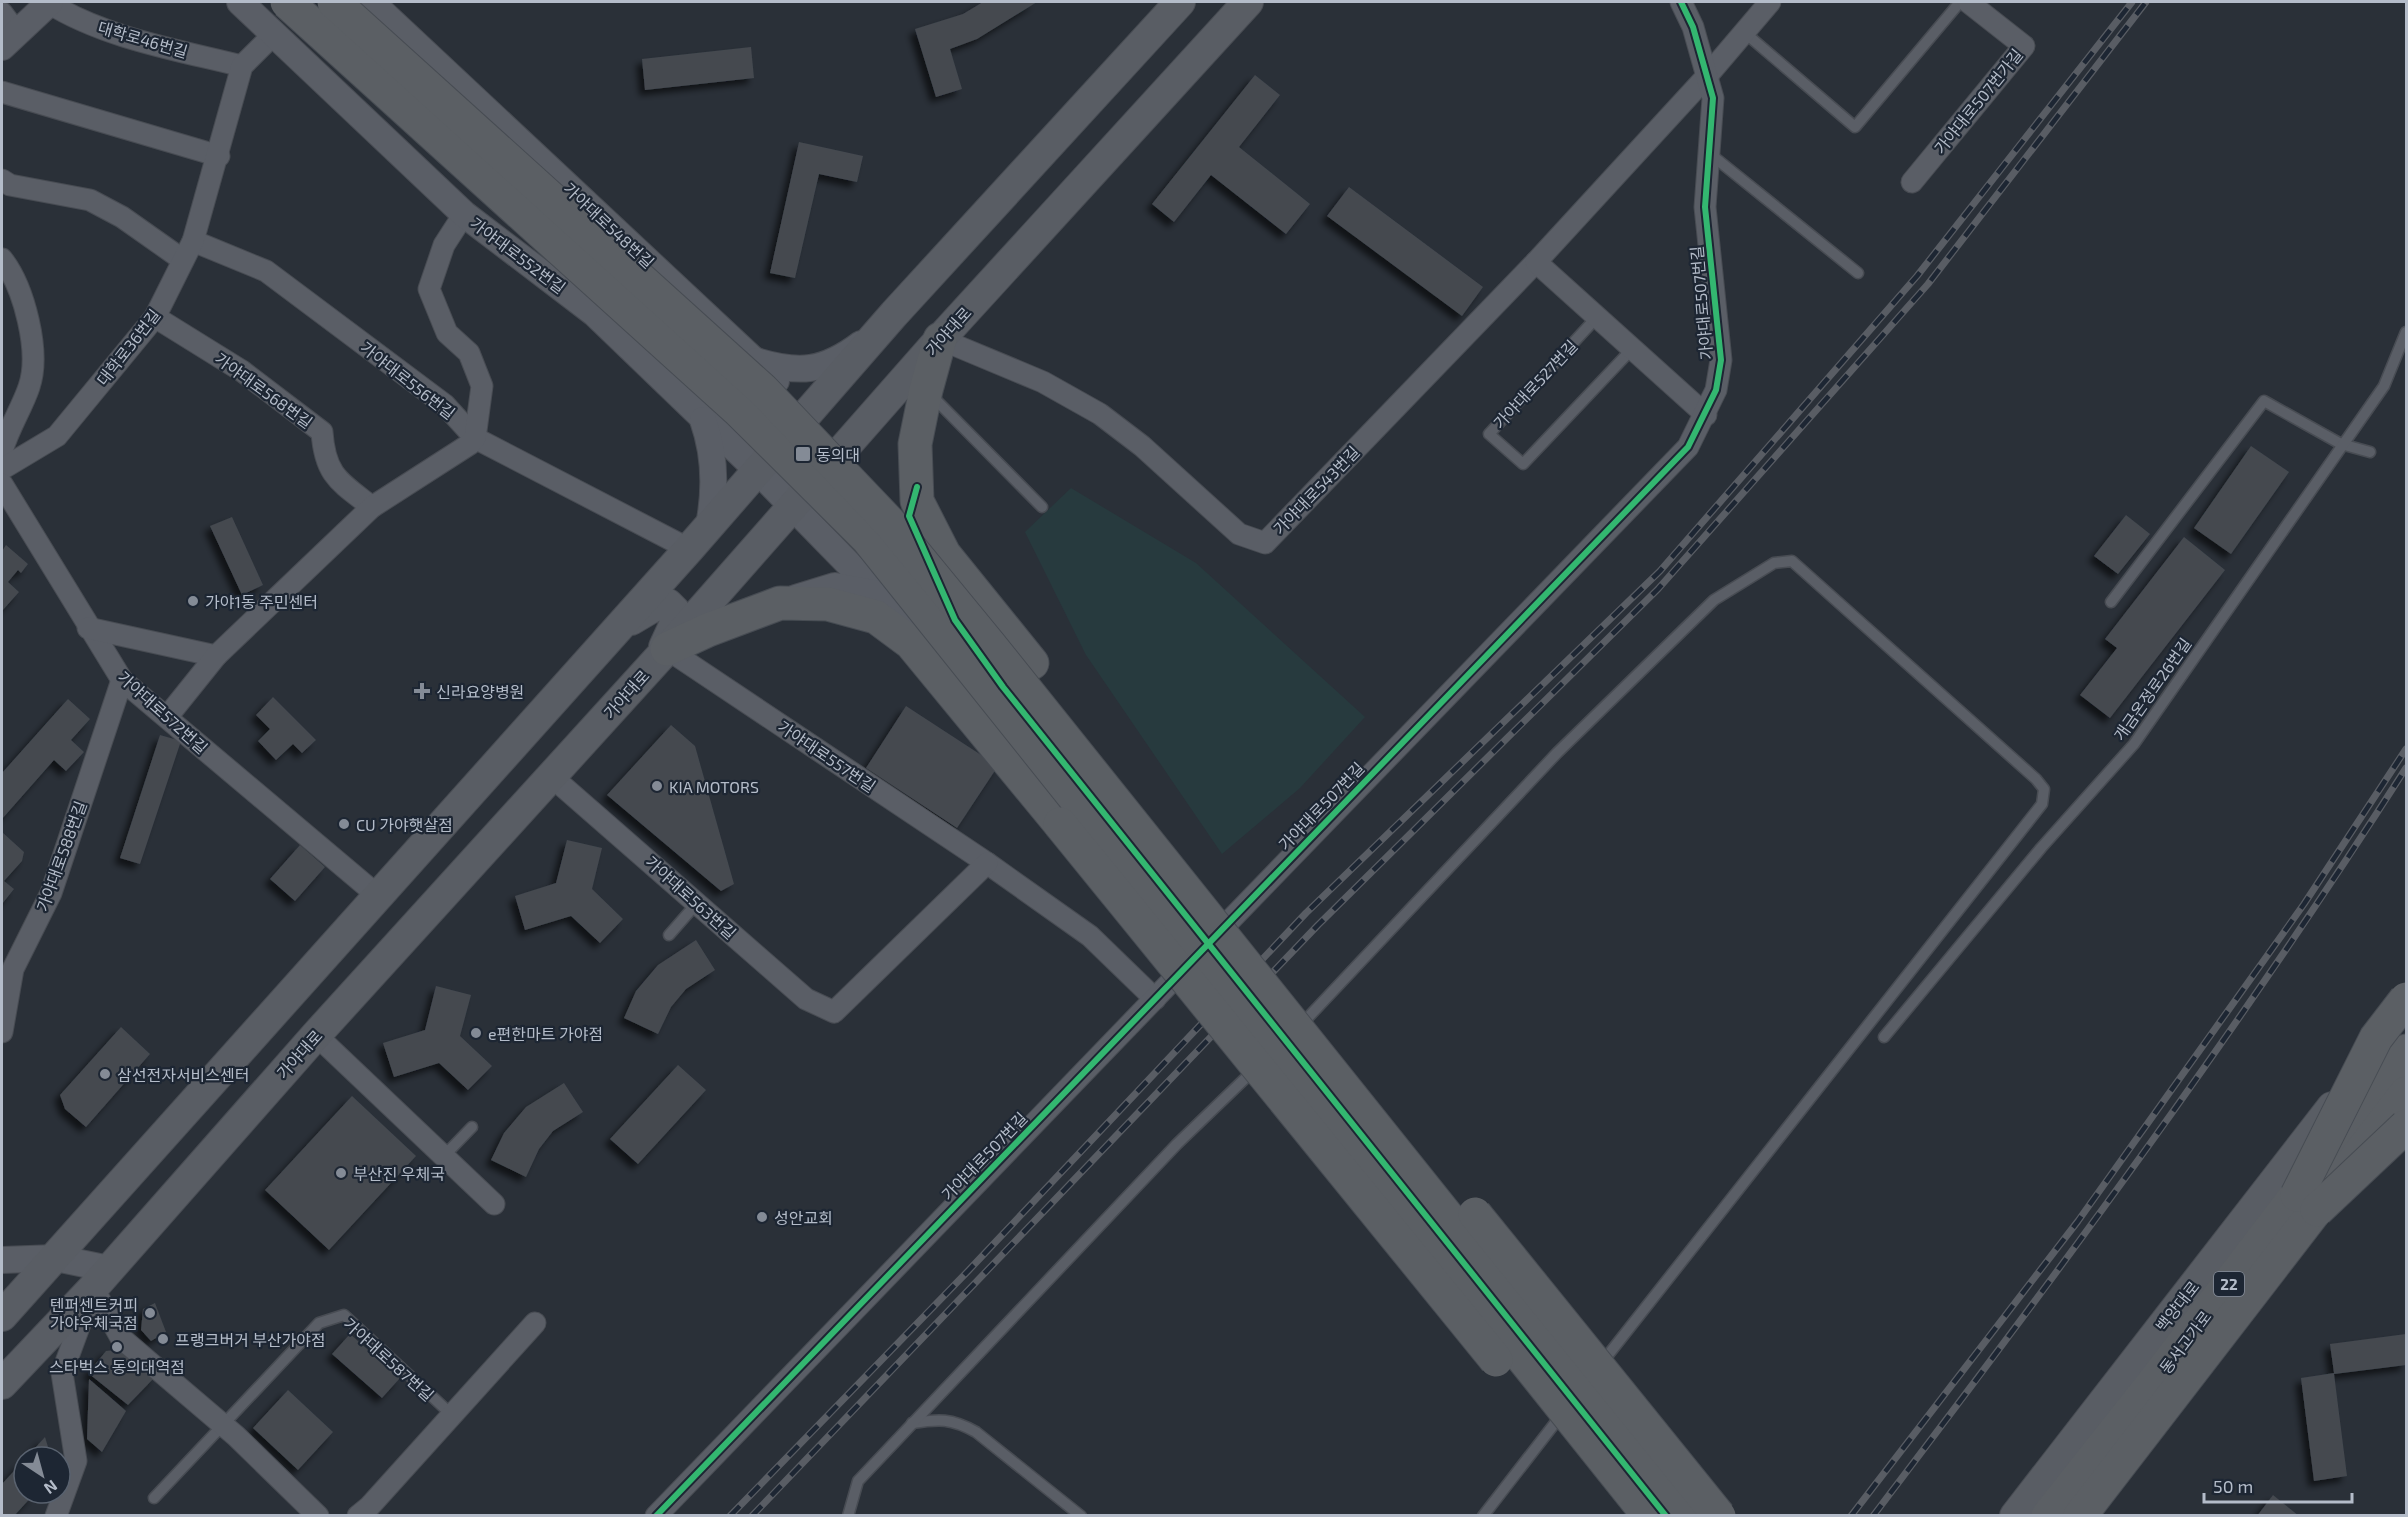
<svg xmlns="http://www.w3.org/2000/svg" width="2408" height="1517" viewBox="0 0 2408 1517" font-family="'Exo 2','Noto Sans KR',sans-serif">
<defs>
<filter id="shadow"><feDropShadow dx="-5.5" dy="5.5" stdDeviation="3" flood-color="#0009"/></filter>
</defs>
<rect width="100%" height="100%" fill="#2a3038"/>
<polygon fill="#273a3e" points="1071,488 1196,563 1365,717 1300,788 1222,854 1086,655 1025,532"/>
<g fill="#444950" filter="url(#shadow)">
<polygon points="983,2 1037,2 977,39 950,49 962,89 936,97 915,29 963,14"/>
<polygon points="751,47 754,78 645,90 642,59"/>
<polygon points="1255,75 1280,95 1239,147 1310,204 1286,234 1211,175 1174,222 1152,204"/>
<polygon points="799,142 863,156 857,182 819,174 795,278 770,273"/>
<polygon points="1349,187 1483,287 1462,316 1327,216"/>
<polygon points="2251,446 2289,472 2231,554 2194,528"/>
<polygon points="2126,515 2150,534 2118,574 2094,556"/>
<polygon points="232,517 263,585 242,595 210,526"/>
<polygon points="2184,537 2225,570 2110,718 2080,695 2117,648 2105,639"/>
<polygon points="6,545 28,564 21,573 18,570 8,582 19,592 2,611 2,551"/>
<polygon points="273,697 316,740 302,753 293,744 276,760 258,741 270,729 256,715"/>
<polygon points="68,699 90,719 71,740 84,752 66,771 54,760 2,819 2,773"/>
<polygon points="906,706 998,766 957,828 866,768"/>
<polygon points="671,725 695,746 734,884 721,891 607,795"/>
<polygon points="160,735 181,741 140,864 120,858"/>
<polygon points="2,832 24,852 22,861 4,881 14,889 2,904"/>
<polygon points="567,840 602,848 592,889 623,919 600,943 571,916 525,930 515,896 556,883"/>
<polygon points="300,845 325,867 295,901 270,879"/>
<polygon points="696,940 715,970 686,989 671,1007 658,1034 624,1018 636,991 658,965"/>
<polygon points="436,986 471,995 460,1036 492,1066 468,1090 439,1063 394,1077 383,1043 425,1030"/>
<polygon points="121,1027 150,1054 86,1127 65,1109 60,1095"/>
<polygon points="678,1065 706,1090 638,1164 610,1139"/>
<polygon points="564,1083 583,1112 553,1131 539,1149 526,1177 491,1160 504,1133 526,1107"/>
<polygon points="352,1096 416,1156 329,1250 265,1190"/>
<polygon points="155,1303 166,1332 151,1341 141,1330 143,1309"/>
<polygon points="350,1334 400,1378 382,1398 332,1354"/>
<polygon points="2406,1334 2406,1365 2334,1374 2347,1476 2314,1481 2301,1378 2334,1373 2330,1344"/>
<polygon points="124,1349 155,1377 128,1405 88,1373 106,1351"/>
<polygon points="89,1379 126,1411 102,1452 87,1439"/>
<polygon points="288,1390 333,1432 298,1470 253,1428"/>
<polygon points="45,1437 51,1457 27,1457"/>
<polygon points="24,1460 24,1493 35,1493 14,1516 2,1516 2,1484"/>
<polygon points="2273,1495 2299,1516 2257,1516"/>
</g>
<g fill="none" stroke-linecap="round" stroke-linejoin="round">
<defs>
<g id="service">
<polyline points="1744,32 1855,127 1960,2"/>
<polyline points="1709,153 1858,273"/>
<polyline points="1597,317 1489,434 1523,464 1632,349"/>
<polyline points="930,394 1042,507"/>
<polyline points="2111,602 2264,401 2341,444 2370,452"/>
<polyline points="669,935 697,903"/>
<polyline points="1300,1026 1557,753 1714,600 1774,563 1792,561 2036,779 2044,789 2042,804 1601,1364"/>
<polyline points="1884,1037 2041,848 2134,744 2384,386 2406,332"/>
<polyline points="444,1156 472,1127"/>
<path d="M912 1423C939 1419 951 1418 976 1432L1081 1516"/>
<polyline points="154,1498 319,1323 344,1315 452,1415"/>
<polyline points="848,1516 858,1481 1177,1144 1256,1068"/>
<polyline points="1483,1516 1562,1414"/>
</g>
<g id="minor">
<path d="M49 3C105 38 178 50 242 66"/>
<polyline points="2,13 17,33"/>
<polyline points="2,92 219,156"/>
<polyline points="2,180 10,185 90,200 122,217 183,260"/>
<polyline points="1912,182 2024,46 1968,2"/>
<polyline points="193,241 266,271 445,405 475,438 689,549"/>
<path d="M2 259C24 287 41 352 29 387 22 408 9 427 2 451"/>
<path d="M155 317 242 371 322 432C325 476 340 482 372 507"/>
<polyline points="940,339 1043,382 1100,414 1142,446 1239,534 1265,543 1536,262"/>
<polyline points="1706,415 1536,262 1707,76 1770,2"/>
<polyline points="2,469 57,436 155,317 193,241 242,66 274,34"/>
<polyline points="2,484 122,680 377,895"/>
<polyline points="88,628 216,656"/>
<polyline points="667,649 987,863 1090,936 1155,999"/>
<polyline points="167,717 216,656 372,507 470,444 475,438 482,386 469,353 447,333 429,289 444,245 464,214"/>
<polyline points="551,776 806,999 834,1012 987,863"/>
<polyline points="1212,939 1688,447 1716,390 1721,360 1705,207 1713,98 1693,27 1681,2"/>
<polyline points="2,1032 13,969 51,893 122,680"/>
<polyline points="316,1035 494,1204"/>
<polyline points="93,1288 121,1338 236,1436 318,1516"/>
<polyline points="56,1516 76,1461 62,1373 90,1297"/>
<polyline points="358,1516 369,1507 535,1323"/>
<polyline points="656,1516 1189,963"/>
</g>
<g id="tertiary">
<polyline points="240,2 464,214 594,313 757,470 878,594"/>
<polyline points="371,2 776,381"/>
<polyline points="2,47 50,2"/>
<path d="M756 361C799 374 824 372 861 344"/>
<path d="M703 420C715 454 716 489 709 525"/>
<polyline points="796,598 835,586 878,594 929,629"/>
<polyline points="2,1260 56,1258 109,1269"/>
</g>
<g id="secondary">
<polyline points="631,620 658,604 668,604 675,611 676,621 664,647"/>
<polyline points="2,1316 689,549 894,314 1180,2"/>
<polyline points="2,1384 93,1288 316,1035 667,649 940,339 1248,2"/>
<polyline points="2015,1516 2332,1107"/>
</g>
<g id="trunk">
<polyline points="940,339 926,390 915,444 917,501 944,554 1032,663"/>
<polyline points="667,649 708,630 780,603 828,604 876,617 911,643 1060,824"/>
<polyline points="2048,1516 2157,1378 2406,1051"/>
<polyline points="2080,1516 2406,1093"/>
</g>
</defs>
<use href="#service" stroke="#484c53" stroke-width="13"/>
<use href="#minor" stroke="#484c53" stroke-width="23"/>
<use href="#tertiary" stroke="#484c53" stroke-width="28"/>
<use href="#secondary" stroke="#484c53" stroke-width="32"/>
<use href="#trunk" stroke="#474c53" stroke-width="35"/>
<use href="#service" stroke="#5a5e66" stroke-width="10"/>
<use href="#minor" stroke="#5a5e66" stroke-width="21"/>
<use href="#tertiary" stroke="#5a5e66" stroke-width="26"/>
<use href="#secondary" stroke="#595d64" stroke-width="30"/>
<use href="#trunk" stroke="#5b5f64" stroke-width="33"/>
<defs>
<g id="rail">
<polyline points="730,1516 969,1270 1306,913 1660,571 1917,276 2132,2"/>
<polyline points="752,1516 1318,925 1658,589 1928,284 2146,2"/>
<polyline points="1851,1516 2078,1221 2304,904 2406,749"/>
<path d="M1873 1516C2059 1272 2241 1026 2406 768"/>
</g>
</defs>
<use href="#rail" stroke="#595d64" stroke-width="7"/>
<use href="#rail" stroke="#1d2633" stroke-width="4.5" stroke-dasharray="14" stroke-linecap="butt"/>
<defs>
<g id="trunk-bridge">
<polyline points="287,2 739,411 867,538 1649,1516"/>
<polyline points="334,2 763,390 889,522 990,645 1687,1516"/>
<polyline points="1060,824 1496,1360"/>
<polyline points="2297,1195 2376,1038 2406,999"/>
<polyline points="2317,1210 2406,1126"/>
<polyline points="1475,1214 1719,1516"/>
</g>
</defs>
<use href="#trunk-bridge" stroke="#474c53" stroke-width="35" stroke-linecap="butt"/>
<use href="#trunk-bridge" stroke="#5b5f64" stroke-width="33"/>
<defs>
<g id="cycleway">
<polyline points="917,487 909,516 955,620 1003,687 1666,1516"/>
<polyline points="656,1516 1688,447 1716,390 1721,360 1705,207 1713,98 1693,27 1681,2"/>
</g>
</defs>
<use href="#cycleway" stroke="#1d2633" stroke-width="10"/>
<use href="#cycleway" stroke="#33b770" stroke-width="6"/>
</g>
<g fill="#848b96" stroke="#1d2633" stroke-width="2">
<rect x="795" y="446" width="16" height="16" rx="3"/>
<circle cx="193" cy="601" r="6"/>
<path d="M419 682h6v6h6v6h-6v6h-6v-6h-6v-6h6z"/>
<circle cx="657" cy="786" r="6"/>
<circle cx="344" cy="824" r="6"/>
<circle cx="476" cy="1033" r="6"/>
<circle cx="105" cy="1074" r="6"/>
<circle cx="341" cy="1173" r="6"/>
<circle cx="762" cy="1217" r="6"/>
<circle cx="150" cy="1313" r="6"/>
<circle cx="163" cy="1339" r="6"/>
<circle cx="117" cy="1347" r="6"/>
</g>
<g text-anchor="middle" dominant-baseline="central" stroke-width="4.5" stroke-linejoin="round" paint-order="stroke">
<rect fill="#1d2633" stroke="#878f9c" stroke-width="1.5" x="2214" y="1272" width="30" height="24" rx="4.5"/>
<g font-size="15" font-weight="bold" fill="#b4bcc9">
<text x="2229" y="1284">22</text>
</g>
<g font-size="16" fill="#b4bcc9" stroke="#1d2633">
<text transform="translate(143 39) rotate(16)">대학로46번길</text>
<text transform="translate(1978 101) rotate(-51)">가야대로507번가길</text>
<text transform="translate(609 225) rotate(43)">가야대로548번길</text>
<text transform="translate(518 255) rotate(37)">가야대로552번길</text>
<text transform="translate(1701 303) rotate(-95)">가야대로507번길</text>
<text transform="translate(948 331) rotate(-48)">가야대로</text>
<text transform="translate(128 347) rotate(-52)">대학로36번길</text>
<text transform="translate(408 380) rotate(38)">가야대로556번길</text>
<text transform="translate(1535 384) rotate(-47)">가야대로527번길</text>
<text transform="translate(264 390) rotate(36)">가야대로568번길</text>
<text transform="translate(1316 490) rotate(-46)">가야대로543번길</text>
<text transform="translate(2152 689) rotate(-55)">개금온정로26번길</text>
<text transform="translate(626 694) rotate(-48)">가야대로</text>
<text transform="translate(163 712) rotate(42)">가야대로572번길</text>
<text transform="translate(827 756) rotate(34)">가야대로557번길</text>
<text transform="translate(1321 806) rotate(-46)">가야대로507번길</text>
<text transform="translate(61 856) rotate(-70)">가야대로588번길</text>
<text transform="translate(691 897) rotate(42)">가야대로563번길</text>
<text transform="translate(299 1054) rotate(-48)">가야대로</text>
<text transform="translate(984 1156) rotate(-46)">가야대로507번길</text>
<text transform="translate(2177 1306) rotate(-52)">백양대로</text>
<text transform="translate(2185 1342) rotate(-53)">동서고가로</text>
<text transform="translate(389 1359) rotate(42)">가야대로587번길</text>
</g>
<g font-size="16" fill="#b4bcc9" stroke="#1d2633" text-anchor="start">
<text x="816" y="454">동의대</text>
<text x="205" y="601">가야1동 주민센터</text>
<text x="436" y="691">신라요양병원</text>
<text x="669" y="786">KIA MOTORS</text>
<text x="356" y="824">CU 가야햇살점</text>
<text x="488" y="1033">e편한마트 가야점</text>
<text x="117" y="1074">삼선전자서비스센터</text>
<text x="353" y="1173">부산진 우체국</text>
<text x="774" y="1217">성안교회</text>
<text x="138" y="1304" text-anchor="end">텐퍼센트커피<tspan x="138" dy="18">가야우체국점</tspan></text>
<text x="175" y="1339">프랭크버거 부산가야점</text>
<text x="117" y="1366" text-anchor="middle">스타벅스 동의대역점</text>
</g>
</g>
<rect width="2408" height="1517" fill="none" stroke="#b4bcc9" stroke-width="6"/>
<g transform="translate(42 1475) rotate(144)"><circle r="28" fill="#1d2633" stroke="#59626f" stroke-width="1.5"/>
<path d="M0-4.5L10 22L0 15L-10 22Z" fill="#848b96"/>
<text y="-9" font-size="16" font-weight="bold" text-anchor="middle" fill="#b4bcc9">N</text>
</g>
<path d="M2204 1493v9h148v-9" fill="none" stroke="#b4bcc9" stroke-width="3"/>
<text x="2213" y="1493" font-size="18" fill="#b4bcc9" stroke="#1d2633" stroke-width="4.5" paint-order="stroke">50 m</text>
</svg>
